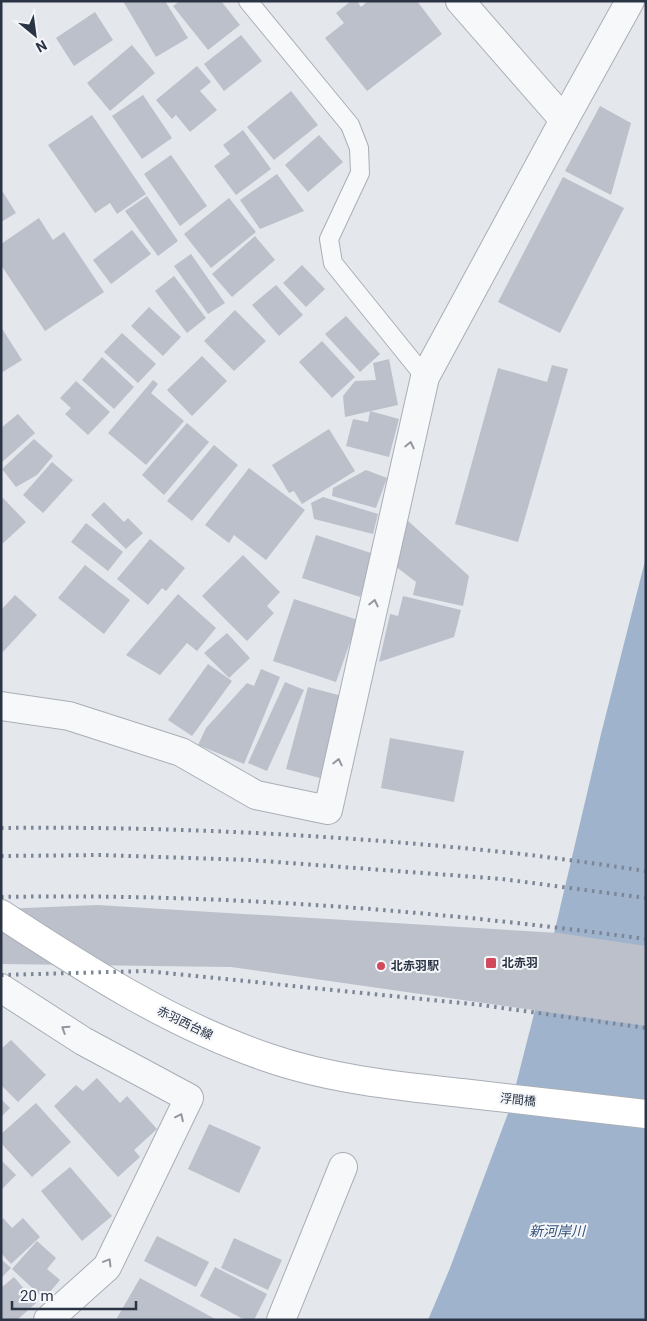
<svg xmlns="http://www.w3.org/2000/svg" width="647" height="1321" viewBox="0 0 647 1321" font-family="Roboto,'Noto Sans JP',sans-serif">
<rect width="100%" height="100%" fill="#e4e7ec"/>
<polygon fill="#9fb4cc" points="646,557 646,1320 428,1320 450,1268 510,1108 548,959 601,734"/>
<g fill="#bbc0ca">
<polygon points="123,1 165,1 188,38 156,57"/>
<polygon points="180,1 221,1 240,25 208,50 173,6"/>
<polygon points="351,1 357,1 361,7 368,1 417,1 442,34 367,91 325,38 344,23 336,13"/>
<polygon points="95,12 113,40 74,66 56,38"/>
<polygon points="241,35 262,61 224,91 204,64"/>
<polygon points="132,45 155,73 110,111 87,83"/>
<polygon points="197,66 211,82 200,91 217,110 190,132 176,115 172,119 156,100"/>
<polygon points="291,91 318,125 274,160 247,127"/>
<polygon points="143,95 172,138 142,159 112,116"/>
<polygon points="600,106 631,123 611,195 565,171"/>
<polygon points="92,115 146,194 117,214 110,203 95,213 48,145"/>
<polygon points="243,130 271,169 236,195 214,166 230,154 223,145"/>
<polygon points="319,135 343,162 308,192 285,165"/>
<polygon points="171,155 207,206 180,226 144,174"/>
<polygon points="277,174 304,211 260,229 240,200"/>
<polygon points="563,177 624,208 560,333 498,302"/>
<polygon points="1,189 16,213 1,222"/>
<polygon points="147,196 178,241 158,256 125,211"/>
<polygon points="229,198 256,232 211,268 184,234"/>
<polygon points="39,218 53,240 64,232 104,292 45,331 1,265 1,244"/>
<polygon points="132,230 151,254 111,284 93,260"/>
<polygon points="255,236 275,260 232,297 212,274"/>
<polygon points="191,254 225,303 208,314 174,266"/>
<polygon points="302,265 325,289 306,307 283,283"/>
<polygon points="174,276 206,318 187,333 155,291"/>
<polygon points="276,285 303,315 279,336 252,305"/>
<polygon points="149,307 181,337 163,356 131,326"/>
<polygon points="235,310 266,341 234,371 204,341"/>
<polygon points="346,316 380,354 360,372 325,334"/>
<polygon points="1,327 22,360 1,373"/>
<polygon points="122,333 156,364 138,383 104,352"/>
<polygon points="322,341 355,377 332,398 299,362"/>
<polygon points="202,356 227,381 192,416 167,390"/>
<polygon points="102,357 134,387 114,409 82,380"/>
<polygon points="389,359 398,405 345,417 343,396 355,381 376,380 373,363"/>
<polygon points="552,365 568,369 518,542 455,524 498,368 547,382"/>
<polygon points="153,380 158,384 151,393 184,421 146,465 108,433"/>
<polygon points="76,381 110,412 88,435 65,414 71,408 60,398"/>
<polygon points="370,411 399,419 389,457 346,446 353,419 368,422"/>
<polygon points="18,414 35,433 1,463 1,428"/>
<polygon points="187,423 209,442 164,495 142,475"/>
<polygon points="329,429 355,471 302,504 294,491 289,493 272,465"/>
<polygon points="34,439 53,456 37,475 16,487 2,469"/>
<polygon points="214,445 238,465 192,521 167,501"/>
<polygon points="52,462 73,480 43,513 23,495"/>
<polygon points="249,468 305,510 266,560 234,535 229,543 205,525"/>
<polygon points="366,470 387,478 376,508 332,496 333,488"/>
<polygon points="1,496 26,522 1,545"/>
<polygon points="323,497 378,514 373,534 314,519 311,503"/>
<polygon points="104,502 124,522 128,518 143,533 126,549 91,515"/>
<polygon points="407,520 469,576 463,606 413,595 416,582 395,566"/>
<polygon points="86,523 123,552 108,571 71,542"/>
<polygon points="316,535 374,554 360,597 302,578"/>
<polygon points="150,539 185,568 166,591 162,588 148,605 117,579"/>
<polygon points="243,555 280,592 267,606 274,613 247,641 202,596"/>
<polygon points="85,565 130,600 104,634 58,598"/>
<polygon points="178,594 216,628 197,651 187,643 160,675 126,655"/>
<polygon points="15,595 37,615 1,654 1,610"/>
<polygon points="403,596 461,610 454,637 379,662 390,614 398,616"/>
<polygon points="294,599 358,620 336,682 273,661"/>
<polygon points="227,633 250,658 229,678 204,653"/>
<polygon points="208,664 232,681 192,736 168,720"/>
<polygon points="261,669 280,677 244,764 198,745 206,728 247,683 254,686"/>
<polygon points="285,682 304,690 267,771 248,763"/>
<polygon points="308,687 342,696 320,778 286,769"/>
<polygon points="390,738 464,751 454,802 381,788"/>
<polygon points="97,905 559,933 646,946 646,1026 231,967 1,964 1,909"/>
<polygon points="11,1040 46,1075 18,1102 1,1085 1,1049"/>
<polygon points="97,1078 120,1103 127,1096 157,1129 134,1150 140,1157 118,1177 54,1106 76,1085 83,1091"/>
<polygon points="1,1099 10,1108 1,1117"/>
<polygon points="36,1103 71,1142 32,1177 1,1143 1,1134"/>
<polygon points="209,1124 261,1147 239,1193 188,1169"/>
<polygon points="1,1160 16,1175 1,1190"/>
<polygon points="70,1167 112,1216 82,1241 41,1191"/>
<polygon points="3,1218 12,1228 23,1218 40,1237 11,1264 1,1253 1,1220"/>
<polygon points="157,1236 209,1262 196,1287 144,1261"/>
<polygon points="234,1238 282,1260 268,1290 221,1268"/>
<polygon points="37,1241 56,1258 47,1269 60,1280 44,1299 12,1269"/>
<polygon points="1,1259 11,1268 1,1278"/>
<polygon points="215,1267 267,1294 254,1320 245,1320 200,1296"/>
<polygon points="14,1277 36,1303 17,1320 1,1320 1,1288"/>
<polygon points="140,1278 217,1320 121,1320 117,1318"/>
</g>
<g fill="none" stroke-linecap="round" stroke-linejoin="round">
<defs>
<polyline id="lane" points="248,1 350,125 359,148 360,173 329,239 333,263 425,377"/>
<g id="street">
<polyline points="460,1 564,120"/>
<polyline points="1,706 69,716 181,752 256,795 328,810 425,377 564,120 630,1"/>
<polyline points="1,988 83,1041 189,1098 107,1267 48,1320"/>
<polyline points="281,1320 343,1167"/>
</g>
<path id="secondary" d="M1 914C85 969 170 1024 266 1057 329 1079 396 1086 462 1093 523 1100 585 1107 646 1114"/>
</defs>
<use href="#lane" stroke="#a9aeb7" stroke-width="20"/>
<use href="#street" stroke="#a9aeb7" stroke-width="30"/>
<use href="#secondary" stroke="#a9aeb7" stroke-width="30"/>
<use href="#lane" stroke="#f7f8fa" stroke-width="18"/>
<use href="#street" stroke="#f7f8fa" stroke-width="28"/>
<use href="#secondary" stroke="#fff" stroke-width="28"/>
<g stroke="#7d8696" stroke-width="4" stroke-dasharray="2.5 5" stroke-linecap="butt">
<path d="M1 828C169 826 337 835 503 852 551 857 598 864 646 871"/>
<polyline points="1,856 102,855 250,860 502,879 646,898"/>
<path d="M1 897C217 893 432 910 646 939"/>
<polyline points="1,975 146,971 481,1005 646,1028"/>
</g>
</g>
<defs><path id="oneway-chevron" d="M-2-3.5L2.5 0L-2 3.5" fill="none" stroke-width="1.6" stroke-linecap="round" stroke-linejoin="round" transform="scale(1.25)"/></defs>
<g stroke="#9196a0">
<use href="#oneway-chevron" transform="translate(410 445) rotate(-77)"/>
<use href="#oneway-chevron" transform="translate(374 603) rotate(-77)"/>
<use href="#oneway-chevron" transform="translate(338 762) rotate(-77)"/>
<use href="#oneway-chevron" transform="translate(65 1029) rotate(-147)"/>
<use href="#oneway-chevron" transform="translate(180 1117) rotate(-64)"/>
<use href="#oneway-chevron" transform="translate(108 1262) rotate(-59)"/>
</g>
<g fill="#d1495b" stroke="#f4f6f9" stroke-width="2">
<rect x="485" y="957" width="12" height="12" rx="2.5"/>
<circle cx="381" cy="966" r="5"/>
</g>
<g text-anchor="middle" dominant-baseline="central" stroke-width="4" stroke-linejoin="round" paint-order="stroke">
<g font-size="12" font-weight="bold" fill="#2b3445" stroke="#f4f6f9" text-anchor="start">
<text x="502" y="963">北赤羽</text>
<text x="391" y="966">北赤羽駅</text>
</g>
<g font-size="12" fill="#2b3445" stroke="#f4f6f9">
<text transform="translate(185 1023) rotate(26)">赤羽西台線</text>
<text transform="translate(518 1100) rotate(6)">浮間橋</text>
</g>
<g font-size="14" font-style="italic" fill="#34527a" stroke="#f4f6f9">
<text x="557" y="1231">新河岸川</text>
</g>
</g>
<rect width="647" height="1321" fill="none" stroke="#2b3445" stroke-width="5"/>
<g transform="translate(35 35) rotate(151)" stroke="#f4f6f9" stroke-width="4" paint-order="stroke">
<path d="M0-4L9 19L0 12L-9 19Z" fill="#2b3445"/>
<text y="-8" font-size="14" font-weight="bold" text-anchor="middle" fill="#2b3445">N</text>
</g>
<path d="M12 1301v8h124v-8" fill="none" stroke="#2b3445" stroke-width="2.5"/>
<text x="20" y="1301" font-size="15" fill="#2b3445" stroke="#f4f6f9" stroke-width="4" paint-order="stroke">20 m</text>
</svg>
